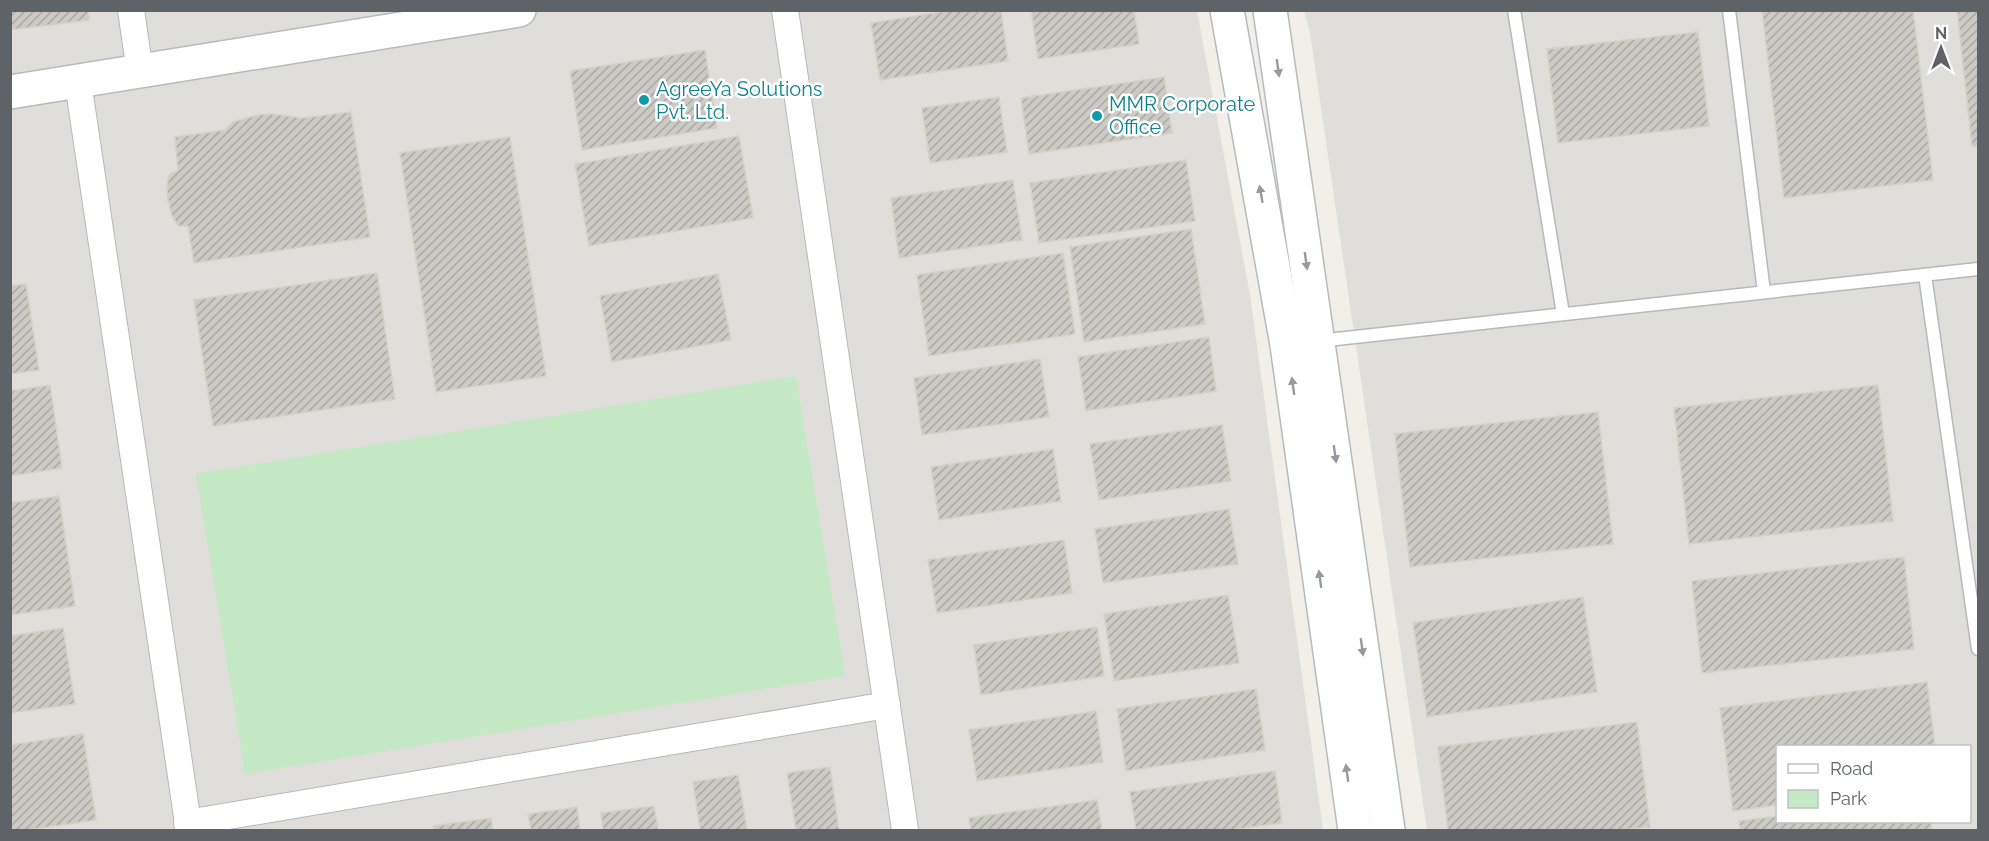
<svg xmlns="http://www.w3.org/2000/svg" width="1989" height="841" viewBox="0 0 1989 841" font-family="Raleway,sans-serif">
<defs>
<pattern id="building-hatch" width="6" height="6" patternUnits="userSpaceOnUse" patternTransform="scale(1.5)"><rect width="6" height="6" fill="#cccac5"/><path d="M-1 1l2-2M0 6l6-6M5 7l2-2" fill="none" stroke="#a9a8a4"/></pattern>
</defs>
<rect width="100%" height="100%" fill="#f1efe8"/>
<g fill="#e0deda" fill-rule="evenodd">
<polygon points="10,11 1197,11 1250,295 1323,830 11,830"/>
<path d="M1304 11H1978V830H1427L1310 33ZM1778 746H1970V822H1778Z"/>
</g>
<polygon fill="#c5e8c5" points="796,376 845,676 245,774 196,474"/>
<g fill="url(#building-hatch)" stroke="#d6d1c6" stroke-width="1.5">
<polygon points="10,10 88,10 89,20 10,30"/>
<polygon points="953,10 1001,10 1008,61 880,80 871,23"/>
<polygon points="1031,10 1134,10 1139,44 1038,59"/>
<polygon points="1762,10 1913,10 1933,180 1784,198"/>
<polygon points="1957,10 1978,10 1978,146 1972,146"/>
<polygon points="1698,32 1709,126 1558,143 1547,49"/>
<polygon points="705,50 717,128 582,150 570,71"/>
<polygon points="1164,77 1172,133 1029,154 1021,98"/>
<polygon points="999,97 1007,152 930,163 922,108"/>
<polygon points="351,112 370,237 194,263 188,226 178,226 172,216 168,200 167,186 169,175 178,170 175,137 225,130 233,122 258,115 273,114 302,118"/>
<polygon points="739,136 753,218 589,246 575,164"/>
<polygon points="510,137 546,376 436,392 400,153"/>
<polygon points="1186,160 1195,221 1039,243 1030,183"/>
<polygon points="1013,180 1022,240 899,258 891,198"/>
<polygon points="1191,229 1205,324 1084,342 1070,247"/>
<polygon points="1063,253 1075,334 929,356 917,275"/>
<polygon points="377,273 395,399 213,426 194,300"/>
<polygon points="718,274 731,340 612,362 600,296"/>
<polygon points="26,284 39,370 10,374 10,286"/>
<polygon points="1209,337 1216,391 1086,411 1078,357"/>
<polygon points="1040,359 1049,417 922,435 914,378"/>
<polygon points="50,385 62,468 10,476 10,391"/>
<polygon points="1878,385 1893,521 1689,544 1674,408"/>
<polygon points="1598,412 1613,544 1410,567 1395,434"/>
<polygon points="1222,425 1231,481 1099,500 1090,444"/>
<polygon points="1053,449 1061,501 939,520 931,467"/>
<polygon points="59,496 75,606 10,615 10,503"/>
<polygon points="1229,509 1238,564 1103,583 1095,529"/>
<polygon points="1064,540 1072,593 937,613 928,560"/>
<polygon points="1904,557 1914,649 1702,673 1692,581"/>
<polygon points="1228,595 1239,663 1114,681 1104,614"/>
<polygon points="1583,597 1597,692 1427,717 1413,623"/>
<polygon points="1097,627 1104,676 981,695 974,645"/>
<polygon points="63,628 75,704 10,713 10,636"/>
<polygon points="1927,682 1935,746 1778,746 1778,805 1733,811 1720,708"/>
<polygon points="1256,689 1265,750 1126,771 1117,709"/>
<polygon points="1096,711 1103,762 977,781 969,730"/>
<polygon points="1637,722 1650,827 1620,830 1448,830 1438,747"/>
<polygon points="83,734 96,820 27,830 10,830 10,745"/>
<polygon points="830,767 839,830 796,830 787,773"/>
<polygon points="1275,771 1282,823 1230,830 1136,830 1130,792"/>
<polygon points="738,775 747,830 700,830 693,782"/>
<polygon points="1097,800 1102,830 971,830 969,818"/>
<polygon points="654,806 658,830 603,830 601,813"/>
<polygon points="577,807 580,830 531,830 528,814"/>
<polygon points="1778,816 1778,822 1931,822 1932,830 1740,830 1739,821"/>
<polygon points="491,818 493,830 434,830 433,826"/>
</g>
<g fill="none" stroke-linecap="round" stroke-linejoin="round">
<defs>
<g id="lane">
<polyline points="1514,10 1563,314"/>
<polyline points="1729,10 1764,292"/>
<polyline points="1925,275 1978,649"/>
<polyline points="1318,341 1978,269"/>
</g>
<g id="street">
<polyline points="131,10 140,72"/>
<polyline points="785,10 905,830"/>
<polyline points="78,82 189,830"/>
<polyline points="187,823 887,705"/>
</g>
<g id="secondary">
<polyline points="1227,10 1287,345 1355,830"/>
<polyline points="1270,10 1388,830"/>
<polyline points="10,92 519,10"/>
</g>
</defs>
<use href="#lane" stroke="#b5b8bc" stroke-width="15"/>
<use href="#street" stroke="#b5b8bc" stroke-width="28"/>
<use href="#secondary" stroke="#b6babf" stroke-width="36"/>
<use href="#lane" stroke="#fff" stroke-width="12"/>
<use href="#street" stroke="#fff" stroke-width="26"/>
<use href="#secondary" stroke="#fff" stroke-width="33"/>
</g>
<defs><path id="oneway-solid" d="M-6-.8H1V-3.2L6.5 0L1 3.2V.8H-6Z" transform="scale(1.5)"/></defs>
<g fill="#979a9d">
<use href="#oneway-solid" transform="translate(1278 68) rotate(82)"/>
<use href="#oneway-solid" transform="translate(1261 194) rotate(-100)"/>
<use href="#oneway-solid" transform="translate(1306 261) rotate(82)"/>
<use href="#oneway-solid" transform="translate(1293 386) rotate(-98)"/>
<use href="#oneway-solid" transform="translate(1335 454) rotate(82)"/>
<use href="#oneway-solid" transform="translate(1320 579) rotate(-98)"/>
<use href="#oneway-solid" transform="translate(1362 647) rotate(82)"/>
<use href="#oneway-solid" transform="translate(1347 773) rotate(-98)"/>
</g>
<g fill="#0f9aa8" stroke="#fff" stroke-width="2">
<circle cx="644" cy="100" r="6"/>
<circle cx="1097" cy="116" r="6"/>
</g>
<g text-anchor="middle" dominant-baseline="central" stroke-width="5" stroke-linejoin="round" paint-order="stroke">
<g font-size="20" fill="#0d838f" stroke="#fff" text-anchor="start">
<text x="656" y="89">AgreeYa Solutions<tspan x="656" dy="23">Pvt. Ltd.</tspan></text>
<text x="1109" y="104">MMR Corporate<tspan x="1109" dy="23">Office</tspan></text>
</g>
</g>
<rect width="1989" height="841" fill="none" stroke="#5f6368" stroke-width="24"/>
<rect x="1776" y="745" width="195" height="78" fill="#ffffff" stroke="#bfc1c3" stroke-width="1.5"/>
<rect x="1788" y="764" width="30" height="9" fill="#ffffff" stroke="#bfc1c3" stroke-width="1.5"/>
<text x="1830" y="775" font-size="18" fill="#5f6368">Road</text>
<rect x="1788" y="790" width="30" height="18" fill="#c5e8c5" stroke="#bfc1c3" stroke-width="1.5"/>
<text x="1830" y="805" font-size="18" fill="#5f6368">Park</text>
<g transform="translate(1941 48)" stroke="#ffffff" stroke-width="4.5" paint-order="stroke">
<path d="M0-4.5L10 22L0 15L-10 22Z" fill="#5f6368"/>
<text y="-9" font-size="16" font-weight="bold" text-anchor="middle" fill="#5f6368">N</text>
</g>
</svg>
